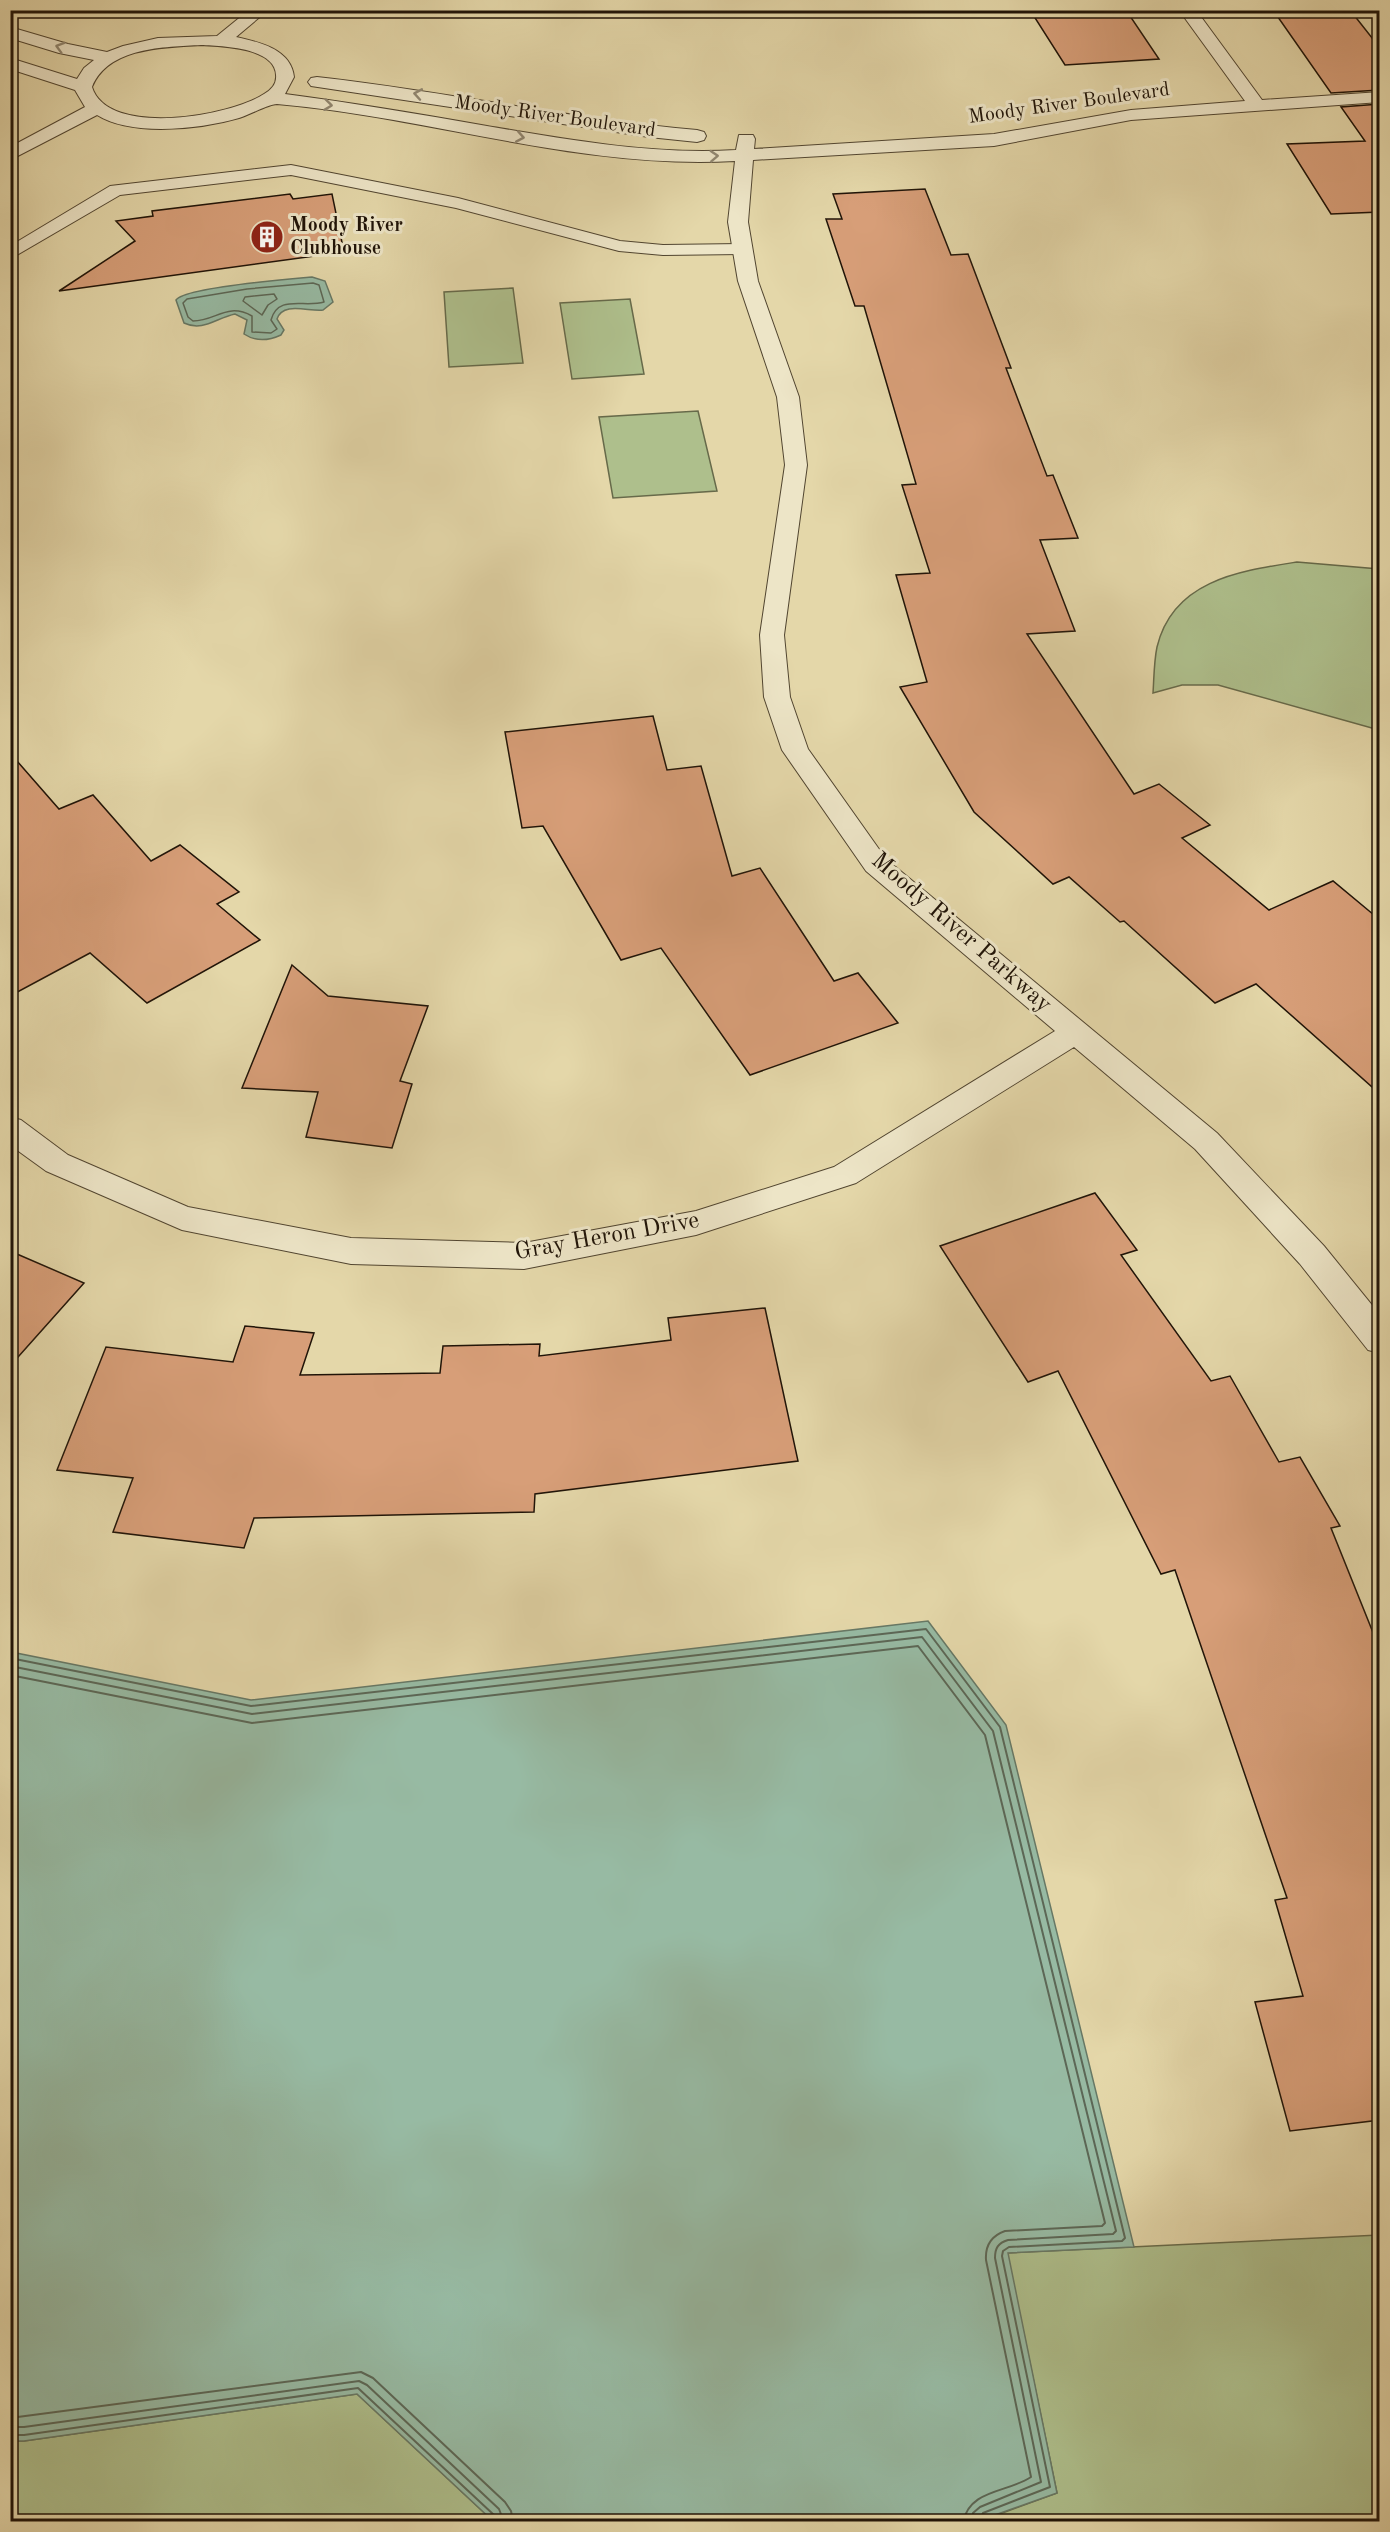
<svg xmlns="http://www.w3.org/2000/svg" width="1390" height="2532" viewBox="0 0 1390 2532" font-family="'Old Standard TT',serif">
<rect width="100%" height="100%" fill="#e4d7a9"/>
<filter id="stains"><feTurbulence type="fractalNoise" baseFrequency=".00333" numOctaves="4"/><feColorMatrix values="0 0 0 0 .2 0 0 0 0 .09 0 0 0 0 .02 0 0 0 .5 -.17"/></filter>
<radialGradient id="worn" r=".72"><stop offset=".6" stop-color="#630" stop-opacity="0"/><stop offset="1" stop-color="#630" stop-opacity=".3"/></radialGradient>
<g fill="#aebf8c" stroke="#676a4a" stroke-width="1.5">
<polygon points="513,288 523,363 449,367 444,292"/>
<polygon points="630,299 644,374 572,379 560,303"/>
<polygon points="698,411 717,491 613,498 599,417"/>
<path d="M1297 562 1379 569V730L1218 685H1182L1153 693C1154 678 1154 661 1157 647 1173 580 1240 571 1297 562Z"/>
<polygon points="1379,2235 1379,2521 978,2522 1057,2493 1007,2253"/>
<polygon points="357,2394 493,2521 11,2522 11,2441 24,2441"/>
</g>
<g fill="#97baa3" stroke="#677865" stroke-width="1.5">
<path d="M312 277 325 281 333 302 323 310C309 312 283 301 277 319L284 330 281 335C268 341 256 342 244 334L247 320 235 314C216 318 203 332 184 323L176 300C185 287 291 279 312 277Z"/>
<polygon points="928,1621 1006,1725 1134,2247 1008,2253 1057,2493 978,2521 493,2521 357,2394 24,2441 11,2441 11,1652 251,1700"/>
</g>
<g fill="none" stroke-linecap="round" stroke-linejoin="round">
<g stroke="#5c6756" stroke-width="1.5">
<path d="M313 283 319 285 324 302C304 308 278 294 271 320L277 329 271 333 252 332V316C227 302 216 321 193 321L188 317 183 303 187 299 247 289Z"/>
<polygon points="274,294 277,299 268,305 262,315 243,301 245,297"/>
</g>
<g stroke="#5c6756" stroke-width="2">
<polyline points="10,1658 251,1706 926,1629 1000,1727 1125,2238 1122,2241 1009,2247 1003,2251 1002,2256 1050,2487 983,2513 979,2522"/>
<path d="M10 1666 252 1714 922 1637 993 1731 1116 2231 1113 2234 1008 2240C998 2243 995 2248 995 2258L1041 2482 980 2507 973 2513 972 2522"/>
<path d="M10 1675 252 1723 918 1646 985 1735 1105 2223 1102 2226 1005 2231C991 2236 985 2245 986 2260L1031 2477C1007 2493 970 2489 963 2522"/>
<polyline points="10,2418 361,2372 373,2378 505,2502 511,2511 513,2522"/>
<polyline points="10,2427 24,2427 359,2381 367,2385 499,2509 504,2522"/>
<polyline points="10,2435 24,2435 358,2388 494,2515 496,2522"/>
</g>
</g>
<g fill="#d79e78" stroke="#201408" stroke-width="1.5">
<polygon points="1030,10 1126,10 1159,59 1065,65"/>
<polygon points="1273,10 1350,10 1380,48 1380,90 1331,93"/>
<polygon points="1380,104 1380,212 1331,214 1287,144 1365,141 1341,107"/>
<polygon points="925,189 951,255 968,254 1011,368 1006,368 1047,476 1053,475 1078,538 1040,540 1075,631 1027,634 1134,794 1159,784 1210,825 1182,838 1269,910 1333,881 1380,920 1380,1094 1256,984 1215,1003 1124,921 1120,922 1069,877 1053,884 974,812 900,687 927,682 896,575 930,573 902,485 916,484 864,306 855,306 826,219 842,219 833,194"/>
<polygon points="290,194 293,199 332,194 344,252 59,291 135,241 116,221 153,216 152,211"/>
<polygon points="653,716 667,770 701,766 732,876 760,868 834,981 858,973 898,1023 750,1075 661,948 621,960 543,826 522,828 505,732"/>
<polygon points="10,753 59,809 93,795 151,861 180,845 239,892 217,904 260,940 147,1003 90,953 10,996"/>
<polygon points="292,965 328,996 428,1006 400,1081 412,1084 392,1148 306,1137 318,1092 242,1088"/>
<polygon points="1095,1193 1137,1250 1121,1255 1211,1381 1230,1376 1279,1462 1300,1457 1340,1526 1331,1528 1380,1650 1380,2120 1290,2131 1255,2002 1303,1996 1275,1900 1287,1898 1175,1570 1161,1574 1058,1371 1028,1382 940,1246"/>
<polygon points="10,1251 84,1283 10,1366"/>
<polygon points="765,1308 798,1461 535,1494 534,1512 254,1518 244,1548 113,1532 133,1478 57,1470 106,1347 233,1362 245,1326 314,1333 300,1375 440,1373 443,1346 540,1344 539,1356 671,1340 668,1318"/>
</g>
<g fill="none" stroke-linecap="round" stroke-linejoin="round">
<defs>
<polygon id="service" points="291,165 458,198 620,241 663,245 742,244 748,245 751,249 748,253 742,254 663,255 619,251 456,208 291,175 120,195 10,259 10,246 110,186"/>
<g id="minor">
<path d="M249 10H268L236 37C259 42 291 49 294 77L285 94C353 103 420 114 487 126 570 140 652 155 736 150L739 135H753L755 139 754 149 994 134 1131 110 1245 101 1179 10H1196L1262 100 1380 92V102L1131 120 994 146 753 160 748 222 758 281 799 397 807 465 784 635 790 697 808 749 886 859 1217 1133 1324 1246 1380 1315V1353L1368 1350 1300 1264 1195 1149 1074 1047 856 1183 696 1235 524 1269 351 1264 182 1230 46 1171 10 1145V1117L21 1120 68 1155 188 1207 351 1238 524 1243 696 1211 834 1167 1055 1031 866 871 782 750 764 697 760 635 785 465 777 397 738 281 728 222 735 161C580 170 430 117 277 104 269 104 249 115 239 118 201 129 132 137 97 115L10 160V147L85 107 75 90 10 69V58L77 79 84 68 94 60 59 53 10 38V27L68 44 107 52 123 46 158 38 217 36ZM201 45C220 46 275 47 276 75 277 84 271 90 264 94 231 116 108 138 92 87 108 47 165 47 201 45Z"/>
<path d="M317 77C444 91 569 119 697 130L704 132 706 136 704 140 697 142 649 137 311 86 308 82 311 78Z"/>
</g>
</defs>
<use href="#service" stroke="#514530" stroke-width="2"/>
<use href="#minor" stroke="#514530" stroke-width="2"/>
<use href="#service" fill="#ede5c7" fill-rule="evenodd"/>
<use href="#minor" fill="#ede5c7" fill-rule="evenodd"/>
</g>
<defs><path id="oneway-chevron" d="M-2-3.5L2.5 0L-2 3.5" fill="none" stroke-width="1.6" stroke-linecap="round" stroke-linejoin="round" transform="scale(1.5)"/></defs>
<g stroke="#918771">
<use href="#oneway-chevron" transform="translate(60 47) rotate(-164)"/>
<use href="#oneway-chevron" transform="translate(418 94) rotate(-170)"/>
<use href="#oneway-chevron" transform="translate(328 105) rotate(7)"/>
<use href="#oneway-chevron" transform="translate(520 137) rotate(10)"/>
<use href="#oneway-chevron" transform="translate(714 156) rotate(-3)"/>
</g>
<defs>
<symbol id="building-disc" viewBox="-11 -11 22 22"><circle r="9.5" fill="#8f2418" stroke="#ede5c7"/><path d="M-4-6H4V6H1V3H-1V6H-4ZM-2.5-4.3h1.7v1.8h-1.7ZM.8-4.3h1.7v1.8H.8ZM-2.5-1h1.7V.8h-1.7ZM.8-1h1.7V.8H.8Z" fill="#fff"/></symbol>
</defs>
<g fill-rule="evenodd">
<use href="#building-disc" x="248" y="218" width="38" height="38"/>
</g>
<g text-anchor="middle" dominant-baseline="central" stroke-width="6" stroke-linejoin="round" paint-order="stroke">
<g font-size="20" fill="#201408" stroke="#ede5c7">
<text transform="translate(1069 104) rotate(-8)">Moody River Boulevard</text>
<text transform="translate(555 117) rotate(8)">Moody River Boulevard</text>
</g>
<g font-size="20" font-weight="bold" fill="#201408" stroke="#ede5c7" text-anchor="start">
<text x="290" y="226">Moody River<tspan x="290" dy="23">Clubhouse</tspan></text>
</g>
<g font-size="24" fill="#201408" stroke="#ede5c7">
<text transform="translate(961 933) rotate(41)">Moody River Parkway</text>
<text transform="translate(607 1237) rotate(-10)">Gray Heron Drive</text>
</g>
</g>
<rect width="1390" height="2532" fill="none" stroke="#e4d7a9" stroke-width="36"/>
<rect x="12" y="12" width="1366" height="2508" fill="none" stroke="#201408" stroke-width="3"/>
<rect x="18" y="18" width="1354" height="2496" fill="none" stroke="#201408" stroke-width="1.5"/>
<rect width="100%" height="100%" filter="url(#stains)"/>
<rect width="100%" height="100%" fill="url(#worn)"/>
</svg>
